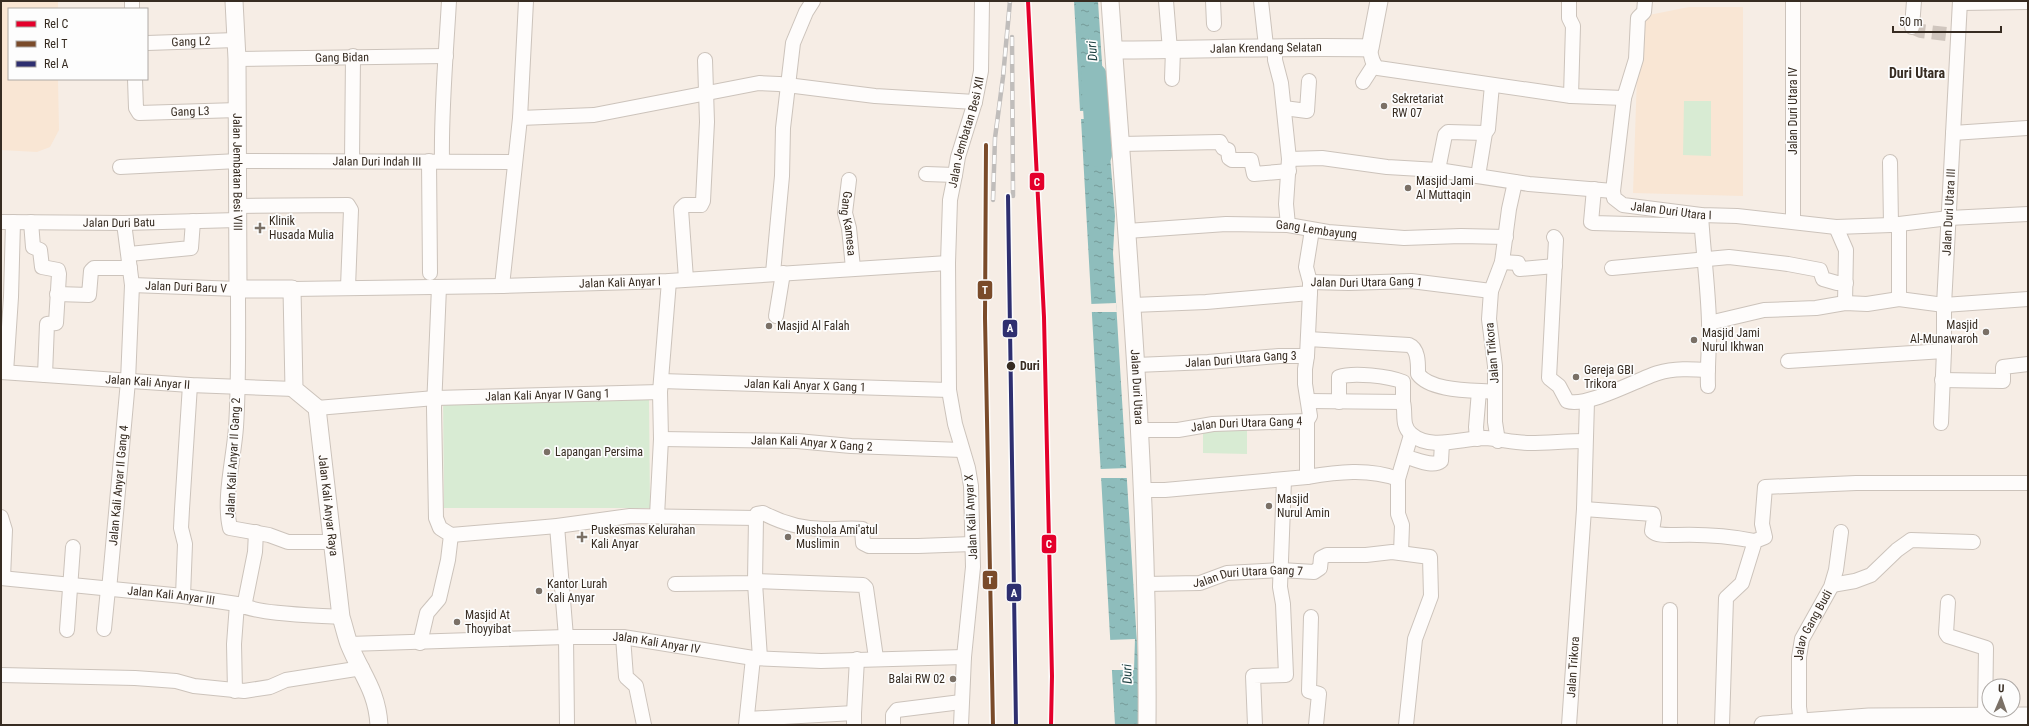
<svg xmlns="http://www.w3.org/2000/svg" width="2029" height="726" viewBox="0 0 2029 726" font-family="'Roboto Condensed',sans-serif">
<defs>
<pattern id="water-ripples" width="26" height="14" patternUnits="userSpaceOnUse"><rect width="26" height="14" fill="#8ebdbc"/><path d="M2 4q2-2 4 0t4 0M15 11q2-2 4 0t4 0" fill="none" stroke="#759a98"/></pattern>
</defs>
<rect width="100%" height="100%" fill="#f6ede5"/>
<g fill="#f9e6d4">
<polygon points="1,1 58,1 58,9 9,9 9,79 58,79 59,130 50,147 37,152 1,150"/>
<polygon points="1689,7 1743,7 1743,196 1633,193 1639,17"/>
</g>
<g fill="#d8ebd3">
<polygon points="1684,101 1711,101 1711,156 1683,155"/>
<polygon points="443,395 649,395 650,508 444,508"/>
<polygon points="1203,426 1247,427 1247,454 1203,453"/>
</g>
<g fill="url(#water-ripples)">
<polygon points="1074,1 1098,1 1105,110 1080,111"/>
<polygon points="1081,119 1107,119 1115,216 1113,253 1142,725 1115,725"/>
</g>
<g fill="#f6ede5">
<polygon points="1116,303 1117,312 1090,312 1090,304"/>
<polygon points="1128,468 1129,478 1099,478 1099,469"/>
<polygon points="1135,639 1134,670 1110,670 1108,640"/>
</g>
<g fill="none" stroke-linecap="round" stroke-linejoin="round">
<polyline stroke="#8ebdbc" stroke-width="26" points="1094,76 1099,154"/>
<polyline stroke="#d0c6be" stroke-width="14" stroke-dasharray="14 7" stroke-linecap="butt" points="1912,27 1921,31 1946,34"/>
<defs>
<g id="minor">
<polyline points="132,1 132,9"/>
<polyline points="1166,1 1170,50"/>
<polyline points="1213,1 1214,24"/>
<polyline points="1261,1 1266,46"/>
<polyline points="1569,1 1569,18 1573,26 1571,96"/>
<path id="s1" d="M1645 1 1644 12 1638 18 1636 59 1624 98 1613 191 1614 198 1623 205 1701 215 1737 216 1836 227 1891 225 1949 218 2028 214"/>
<polyline points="1793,1 1793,221"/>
<polyline points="1960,3 2028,2"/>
<polyline points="1912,27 1914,1"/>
<path id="s2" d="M147 43 236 40"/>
<polyline points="1275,47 1275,60 1281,83 1289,159 1286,204 1288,225"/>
<path d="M1370 48C1371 55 1371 63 1378 68L1571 96 1624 98"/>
<path id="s3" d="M237 59 446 56"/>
<path id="s4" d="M135 79 136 108 139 113 238 110"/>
<polyline points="1172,79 1173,50"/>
<polyline points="1363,82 1374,65"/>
<polyline points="1284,108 1307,111 1309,81"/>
<polyline points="520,118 594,115 759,83 779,84 875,96 975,102"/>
<polyline points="1953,133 2027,128"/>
<polyline points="1121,144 1220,142 1223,148 1228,150 1229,158 1232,160 1251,160 1254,174 1289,171"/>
<polyline points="1289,159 1322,158 1387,167 1438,170 1529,184 1613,191"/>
<polyline points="352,161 353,56"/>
<polyline points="429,161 430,273"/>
<path d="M442 161C441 108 446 54 449 1"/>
<polyline points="1890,162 1891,225"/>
<path id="s5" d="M120 167 238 161 515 162"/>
<polyline points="1438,170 1445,135 1448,132 1485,133"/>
<polyline points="926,174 955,175"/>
<polyline points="1478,176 1485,133 1488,129 1492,85"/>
<path id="s6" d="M849 180 845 213 849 228 853 268"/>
<polyline points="1594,189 1591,222 1593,223 1701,226"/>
<polyline points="238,206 348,205 351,210 348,287"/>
<path d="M1701 215C1703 250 1708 286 1709 322 1710 343 1707 365 1708 386"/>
<path id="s7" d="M1 222 124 223 238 220"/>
<polyline points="31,222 33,247 40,250 42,267 58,270 59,274 56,323 47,324 45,375"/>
<polyline points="1899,224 1899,299"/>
<polyline points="1836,227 1846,250 1845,303"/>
<path id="s8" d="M1127 231 1226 224 1288 225 1328 232 1404 238 1461 236 1506 237"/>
<path d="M1554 237 1556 240 1549 378 1559 386 1567 401C1586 408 1638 379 1658 373 1674 368 1692 369 1708 370"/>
<polyline points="129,254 191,248 193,221"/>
<polyline points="1502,262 1518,263 1520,269 1555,266"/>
<polyline points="1612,268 1729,257 1788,264 1820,270 1823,279 1837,283 1846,283"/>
<polyline points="773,273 782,176 783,128 793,43 806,12 813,1"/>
<polyline points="686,279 681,209 685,205 701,205 703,201 707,122 705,60"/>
<polyline points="1310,282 1306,267 1312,230"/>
<path id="s9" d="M132 285 238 289C238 335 239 381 236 427 234 457 223 499 230 528L269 535 288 542H331"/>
<polyline points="502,286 520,118 526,1"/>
<path id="s10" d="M292 289 502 286 669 281 948 263"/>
<polyline points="57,294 89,295 91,271 94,268 130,268"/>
<path id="s11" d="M1133 305 1206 302 1310 293V282L1349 283 1411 281 1491 291"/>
<polyline points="776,316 783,273"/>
<polyline points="1709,323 1764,310 1816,308 1845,303 1867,304 1899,299 1944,305 2028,299"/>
<path d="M1308 339 1409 345C1419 349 1418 365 1418 374 1431 392 1475 390 1495 392"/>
<polyline points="1788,361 1944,351"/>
<path id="s12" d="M1136 365 1208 362 1279 356H1307"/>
<path id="s13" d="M1 372 190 385 294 389"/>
<polyline points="6,372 11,297 13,222"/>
<polyline points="1942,380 2003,381 2003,367 2028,364"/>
<path id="s14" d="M661 381 949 390"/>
<path d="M1309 401 1403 402C1406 413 1401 425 1411 434 1430 451 1462 438 1485 438 1500 439 1515 443 1530 443 1548 443 1567 441 1585 441"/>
<path d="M1339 402V377C1353 372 1389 376 1403 382V402"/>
<path id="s15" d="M317 408 435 398 660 392"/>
<path id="s16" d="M1941 423 1944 351V305L1960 1"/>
<path id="s17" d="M1139 430H1178L1213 424 1307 421 1310 416 1305 384V369L1307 356 1310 293"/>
<path id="s18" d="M661 439 797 441 851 446 962 450"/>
<polyline points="1477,439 1476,427 1479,391"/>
<polyline points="1498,441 1495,422 1495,366 1489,319 1491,291 1502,262 1509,209 1515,182"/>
<path d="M1406 457C1416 459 1432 468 1441 461L1442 443"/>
<path d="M1307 477C1337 472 1369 468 1398 479"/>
<polyline points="1141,490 1165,490 1307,477 1307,421"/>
<path d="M1584 509 1653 514 1654 518 1652 531C1657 536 1669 535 1676 535 1702 534 1729 536 1755 541"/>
<polyline points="657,516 661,439 660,392 669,281"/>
<polyline points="1,517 5,530 3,578"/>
<polyline points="557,526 566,637 567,725"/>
<polyline points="451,535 557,526 630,516 756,518"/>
<polyline points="1401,553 1402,525 1398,514 1398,479 1411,435"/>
<path id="s19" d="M1 578 183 596 237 604C264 615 311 615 341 617"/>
<path d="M755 581 756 518 757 514 763 513C782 523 802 529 825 529 837 530 850 527 862 529L863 543 869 546H918L972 544"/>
<polyline points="755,583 760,658"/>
<polyline points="675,584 755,583 755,581 863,585 866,588 876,658"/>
<path id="s20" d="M1145 584 1200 583 1227 573 1281 570 1314 572 1320 568 1321 558 1327 555H1366L1392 552 1430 557 1431 596 1415 639 1406 725"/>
<polyline points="1832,585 1855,581 1871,575 1897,550 1911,540 1973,542"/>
<path id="s21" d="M109 590 128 381 132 285 124 223"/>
<polyline points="183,596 185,544 181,528 182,509 190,385"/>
<polyline points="1948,602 1946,633 1948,636 1986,648 1985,717"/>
<polyline points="244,607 255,552 256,532"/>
<polyline points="1311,617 1309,691 1319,694 1316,725"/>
<polyline points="104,629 108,589"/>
<polyline points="67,630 73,547"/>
<polyline points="623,637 626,677 636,686 644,725"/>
<polyline points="420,643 427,613 439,599 448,560 451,535 440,528 436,518 434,408 439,287"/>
<path id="s22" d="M349 644 566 637H623L753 658 821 661 964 657"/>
<polyline points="1,675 135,678 176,681 194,686 244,691 270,687 286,680 362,668"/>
<polyline points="235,691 234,644 237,604"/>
<polyline points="854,713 857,659"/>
<polyline points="747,719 854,713 854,725"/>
<path id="s23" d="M1801 722 1799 707V657L1802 639 1831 587 1836 570 1841 532"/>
<polyline points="746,725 753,658"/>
<polyline points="893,725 893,715 897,710 961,702"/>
<path id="s24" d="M961 725 964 657 973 567 971 486 968 468 955 424 949 390 948 263 950 200 955 175 958 157 975 102 981 71 982 1"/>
<polyline points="1255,725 1253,676 1286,675 1283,604 1280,587 1284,480"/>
<path id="s25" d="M1569 725 1584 509 1587 401"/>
<polyline points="1670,725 1670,610"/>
<polyline points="1722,725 1726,598 1742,583 1755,541 1765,537 1762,524 1765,487 1856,483 2028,483"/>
</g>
<g id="tertiary">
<path id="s26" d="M234 1 237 59 238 289H292L294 389 317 408 341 617C344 626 346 636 349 644 361 674 377 690 379 725"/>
<path id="s27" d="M1110 1C1127 242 1149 484 1147 725"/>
<path id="s28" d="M1114 50C1199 50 1284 46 1370 48L1379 1"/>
<polyline points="1763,725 1869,717 2028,716"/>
</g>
</defs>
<use href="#minor" stroke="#ccc3bb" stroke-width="16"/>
<use href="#tertiary" stroke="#ccc3bb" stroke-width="19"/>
<use href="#minor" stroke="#fefcfb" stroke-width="14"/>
<use href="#tertiary" stroke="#fefcfb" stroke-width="17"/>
<defs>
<g id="rail">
<polyline points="1012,37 1013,196"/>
<polyline points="993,200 995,138 1003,77 1010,1"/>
</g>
</defs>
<use href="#rail" stroke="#c0bdbb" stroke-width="4.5"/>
<use href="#rail" stroke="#fdfdfd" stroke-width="3" stroke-dasharray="9" stroke-linecap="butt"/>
<defs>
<polyline id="rail-1" points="1028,1 1044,317 1052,676 1051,725"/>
<polyline id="rail-2" points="986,145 985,318 993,725"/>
<polyline id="rail-3" points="1008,196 1016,725"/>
</defs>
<use href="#rail-1" stroke="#fdfdfd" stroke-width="7"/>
<use href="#rail-2" stroke="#fdfdfd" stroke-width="7"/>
<use href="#rail-3" stroke="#fdfdfd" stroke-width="7"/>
<use href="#rail-1" stroke="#e4002b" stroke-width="4"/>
<use href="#rail-2" stroke="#7a4b2a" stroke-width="4"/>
<use href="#rail-3" stroke="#2e2f70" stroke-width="4"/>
</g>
<g fill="#7a7066" stroke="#fdfdfd" stroke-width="1.5">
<circle cx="1384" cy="106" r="4"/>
<circle cx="1408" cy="188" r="4"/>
<path d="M258 222h4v4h4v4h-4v4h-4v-4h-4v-4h4z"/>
<circle cx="769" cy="326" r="4"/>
<circle cx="1986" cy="332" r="4"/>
<circle cx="1694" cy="340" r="4"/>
<circle cx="1576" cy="377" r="4"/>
<circle cx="547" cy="452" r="4"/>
<circle cx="1269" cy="506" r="4"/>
<path d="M580 531h4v4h4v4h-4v4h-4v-4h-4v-4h4z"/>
<circle cx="788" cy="537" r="4"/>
<circle cx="539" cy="591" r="4"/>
<circle cx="457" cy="622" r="4"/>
<circle cx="953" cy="679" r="4"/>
</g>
<circle fill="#372c22" stroke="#fdfdfd" stroke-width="1.5" cx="1011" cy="366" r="5"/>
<g text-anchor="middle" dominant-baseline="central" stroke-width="3.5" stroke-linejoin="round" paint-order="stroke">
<g font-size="12" fill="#372c22" stroke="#fdfdfd">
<text stroke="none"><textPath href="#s2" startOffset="44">Gang L2</textPath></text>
<text stroke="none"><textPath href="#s28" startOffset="152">Jalan Krendang Selatan</textPath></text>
<text stroke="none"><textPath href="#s3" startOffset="105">Gang Bidan</textPath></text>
<text transform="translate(1793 111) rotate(-90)">Jalan Duri Utara IV</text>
<text stroke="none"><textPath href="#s4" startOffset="86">Gang L3</textPath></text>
<text stroke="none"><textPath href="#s24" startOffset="598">Jalan Jembatan Besi XII</textPath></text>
<text stroke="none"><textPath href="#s5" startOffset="257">Jalan Duri Indah III</textPath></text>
<text stroke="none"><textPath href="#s26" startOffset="171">Jalan Jembatan Besi VIII</textPath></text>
<text stroke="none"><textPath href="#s1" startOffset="262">Jalan Duri Utara I</textPath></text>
<text stroke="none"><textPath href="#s16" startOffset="211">Jalan Duri Utara III</textPath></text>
<text stroke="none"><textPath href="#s7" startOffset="118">Jalan Duri Batu</textPath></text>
<text stroke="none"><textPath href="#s6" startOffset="44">Gang Kamesa</textPath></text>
<text stroke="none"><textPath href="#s8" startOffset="190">Gang Lembayung</textPath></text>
<text stroke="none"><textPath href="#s10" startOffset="328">Jalan Kali Anyar I</textPath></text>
<text stroke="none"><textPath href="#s11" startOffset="245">Jalan Duri Utara Gang 1</textPath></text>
<text stroke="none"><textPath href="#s9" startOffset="54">Jalan Duri Baru V</textPath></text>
<text transform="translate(1492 353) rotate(-95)">Jalan Trikora</text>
<text stroke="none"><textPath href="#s12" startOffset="105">Jalan Duri Utara Gang 3</textPath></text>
<text stroke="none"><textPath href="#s13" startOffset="147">Jalan Kali Anyar II</textPath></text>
<text stroke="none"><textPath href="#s14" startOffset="144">Jalan Kali Anyar X Gang 1</textPath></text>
<text stroke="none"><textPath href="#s27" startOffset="387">Jalan Duri Utara</textPath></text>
<text stroke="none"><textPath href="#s15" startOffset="231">Jalan Kali Anyar IV Gang 1</textPath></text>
<text stroke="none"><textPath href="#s17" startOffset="108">Jalan Duri Utara Gang 4</textPath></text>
<text stroke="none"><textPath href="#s18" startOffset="151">Jalan Kali Anyar X Gang 2</textPath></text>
<text transform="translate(233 458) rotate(-87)">Jalan Kali Anyar II Gang 2</text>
<text stroke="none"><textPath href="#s21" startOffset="105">Jalan Kali Anyar II Gang 4</textPath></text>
<text stroke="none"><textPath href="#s26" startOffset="570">Jalan Kali Anyar Raya</textPath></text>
<text transform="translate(971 517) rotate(-93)">Jalan Kali Anyar X</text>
<text stroke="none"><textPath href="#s20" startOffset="104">Jalan Duri Utara Gang 7</textPath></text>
<text stroke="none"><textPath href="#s19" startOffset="171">Jalan Kali Anyar III</textPath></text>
<text stroke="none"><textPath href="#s23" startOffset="100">Jalan Gang Budi</textPath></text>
<text stroke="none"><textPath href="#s22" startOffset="308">Jalan Kali Anyar IV</textPath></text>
<text stroke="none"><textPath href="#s25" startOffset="58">Jalan Trikora</textPath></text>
</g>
<g font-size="12" fill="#372c22" stroke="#fdfdfd" text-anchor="start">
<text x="1392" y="99">Sekretariat<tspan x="1392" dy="14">RW 07</tspan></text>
<text x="1416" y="181">Masjid Jami<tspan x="1416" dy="14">Al Muttaqin</tspan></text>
<text x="269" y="221">Klinik<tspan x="269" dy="14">Husada Mulia</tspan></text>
<text x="1978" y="325" text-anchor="end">Masjid<tspan x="1978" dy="14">Al-Munawaroh</tspan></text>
<text x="777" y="326">Masjid Al Falah</text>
<text x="1702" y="333">Masjid Jami<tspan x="1702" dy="14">Nurul Ikhwan</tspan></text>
<text x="1584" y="370">Gereja GBI<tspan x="1584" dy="14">Trikora</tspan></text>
<text x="555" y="452">Lapangan Persima</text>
<text x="1277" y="499">Masjid<tspan x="1277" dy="14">Nurul Amin</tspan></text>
<text x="591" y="530">Puskesmas Kelurahan<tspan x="591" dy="14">Kali Anyar</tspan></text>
<text x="796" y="530">Mushola Ami'atul<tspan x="796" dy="14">Muslimin</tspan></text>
<text x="547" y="584">Kantor Lurah<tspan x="547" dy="14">Kali Anyar</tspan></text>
<text x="465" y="615">Masjid At<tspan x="465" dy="14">Thoyyibat</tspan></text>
<text x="945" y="679" text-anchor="end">Balai RW 02</text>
</g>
<g font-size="12" font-weight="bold" fill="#372c22" stroke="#fdfdfd" text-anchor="start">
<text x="1020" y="366">Duri</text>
</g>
<g font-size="13" font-style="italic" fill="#1d4041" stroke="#fdfdfd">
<text transform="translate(1092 51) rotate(-94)">Duri</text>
<text transform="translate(1127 674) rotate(-92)">Duri</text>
</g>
<g font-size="14" font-weight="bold" fill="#372c22" stroke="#fdfdfd">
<text x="1917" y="73">Duri Utara</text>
</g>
</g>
<g stroke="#fdfdfd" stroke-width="1.5">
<rect x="1029" y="172" width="16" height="19" rx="4" fill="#e4002b"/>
<rect x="977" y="280" width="16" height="20" rx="4" fill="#7a4b2a"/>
<rect x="1002" y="319" width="16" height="19" rx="4" fill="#2e2f70"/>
<rect x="1041" y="534" width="16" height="20" rx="4" fill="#e4002b"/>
<rect x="982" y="570" width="16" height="20" rx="4" fill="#7a4b2a"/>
<rect x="1006" y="583" width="16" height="19" rx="4" fill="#2e2f70"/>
</g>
<g font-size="11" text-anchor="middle" font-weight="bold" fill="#fff">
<text x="1037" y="186">C</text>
<text x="985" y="294">T</text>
<text x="1010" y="332">A</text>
<text x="1049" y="548">C</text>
<text x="990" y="584">T</text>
<text x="1014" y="597">A</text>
</g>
<rect width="2029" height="726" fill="none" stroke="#372c22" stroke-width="4"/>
<rect x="8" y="8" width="140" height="72" fill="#fdfdfd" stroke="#aea9a5"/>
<rect x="16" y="21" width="20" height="6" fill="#e4002b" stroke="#aea9a5"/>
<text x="44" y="28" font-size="12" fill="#372c22">Rel C</text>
<rect x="16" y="41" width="20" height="6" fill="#7a4b2a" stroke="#aea9a5"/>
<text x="44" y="48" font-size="12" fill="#372c22">Rel T</text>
<rect x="16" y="61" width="20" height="6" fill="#2e2f70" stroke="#aea9a5"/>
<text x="44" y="68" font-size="12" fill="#372c22">Rel A</text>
<g transform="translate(2001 698) rotate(2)"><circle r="19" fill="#fdfdfd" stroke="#aea9a5"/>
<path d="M0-3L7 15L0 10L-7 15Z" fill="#7a7066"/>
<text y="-6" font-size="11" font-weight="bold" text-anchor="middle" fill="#372c22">U</text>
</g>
<path d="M1893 26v6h108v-6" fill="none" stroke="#372c22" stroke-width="2"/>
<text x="1899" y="26" font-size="12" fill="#372c22" stroke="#fdfdfd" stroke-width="3" paint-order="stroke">50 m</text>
</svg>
